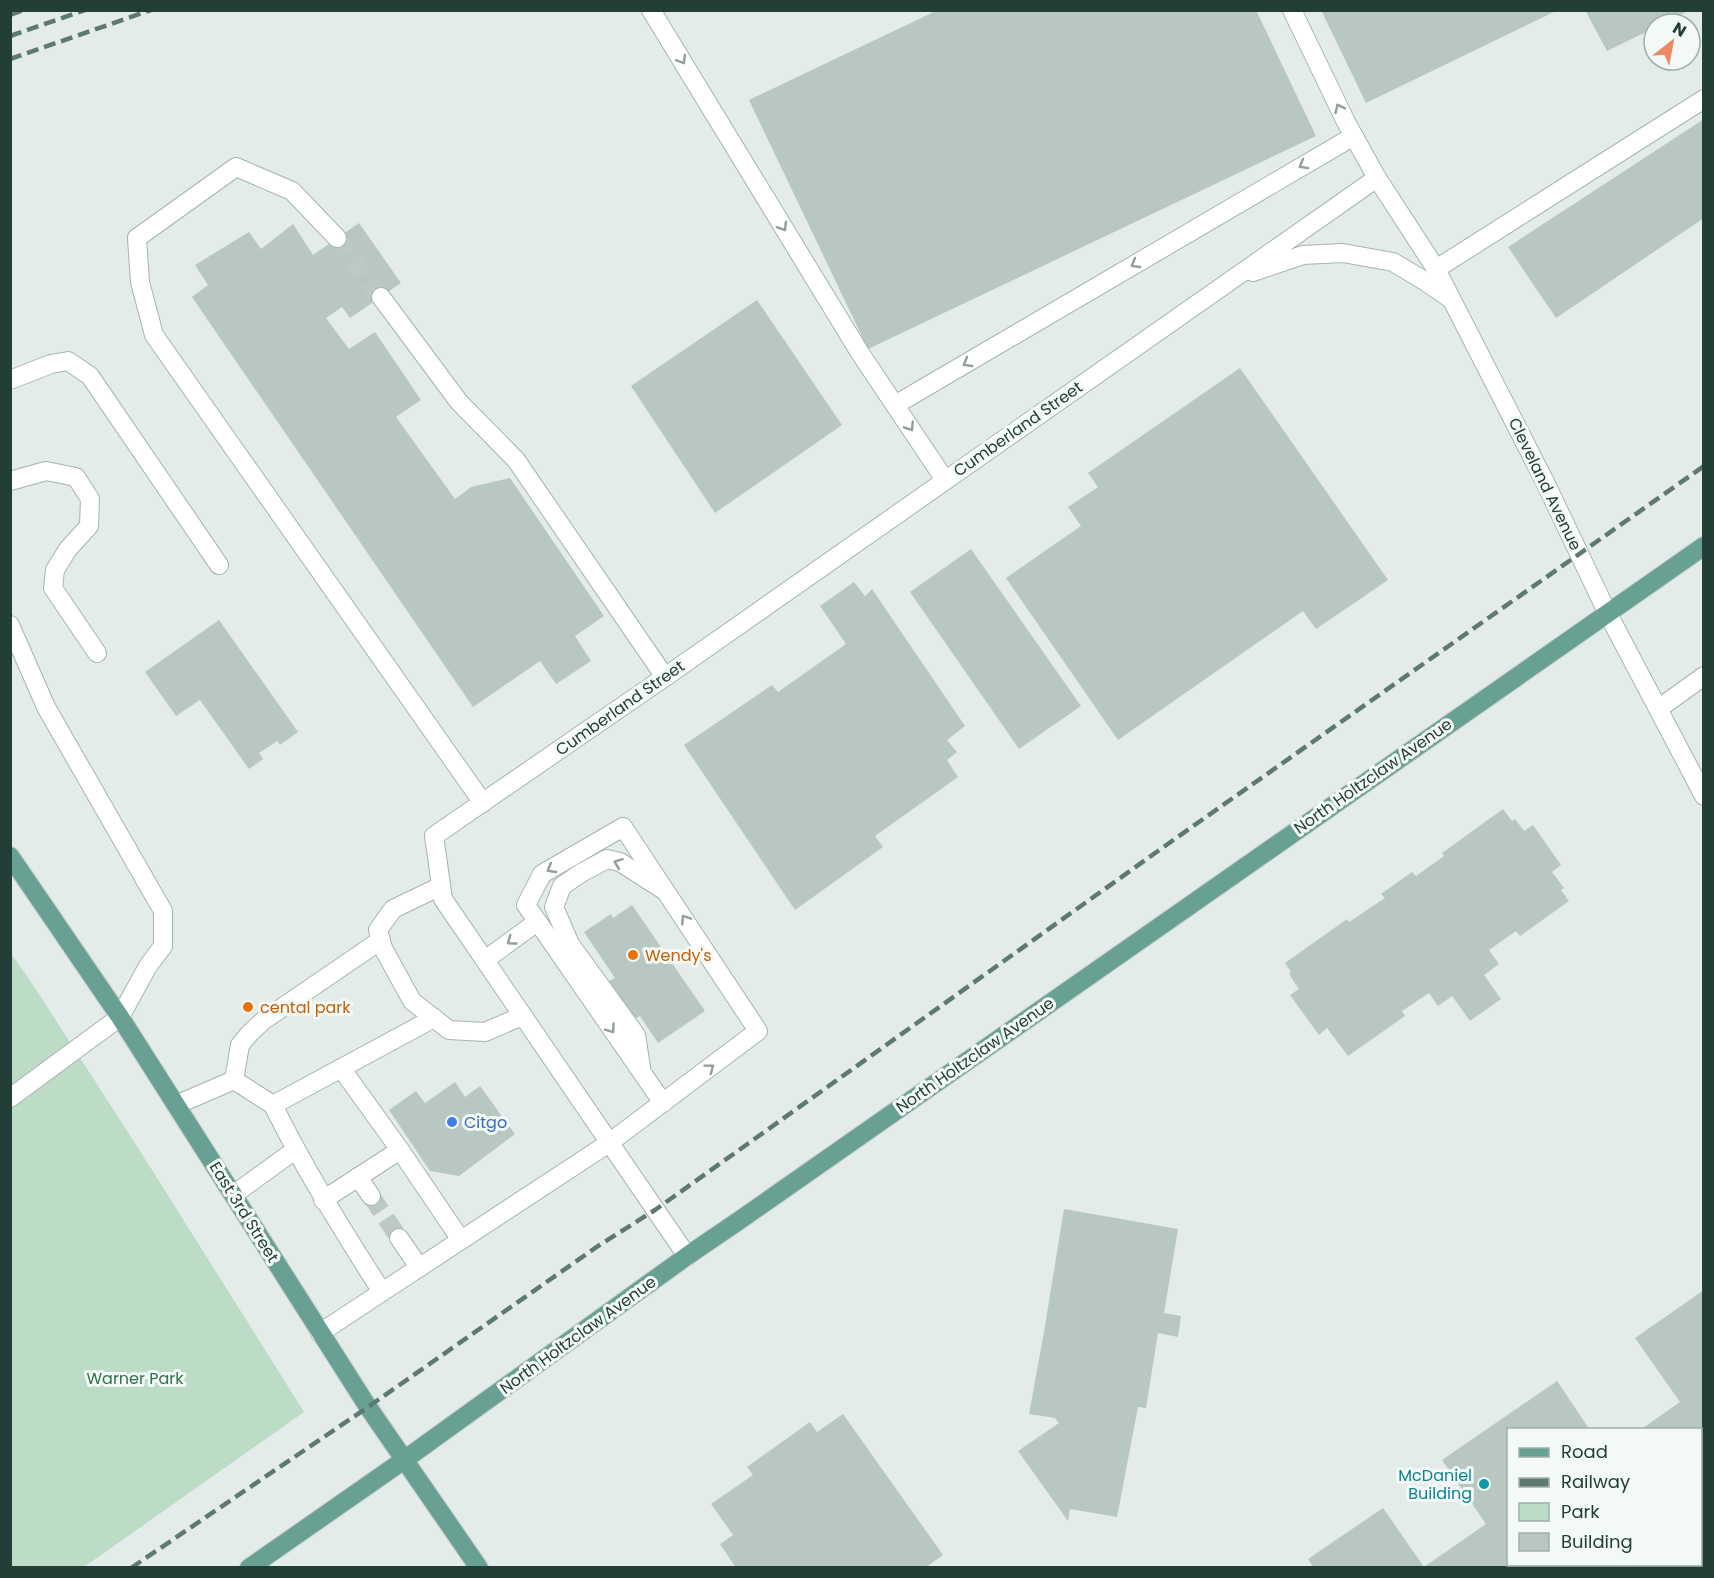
<svg xmlns="http://www.w3.org/2000/svg" width="1714" height="1578" viewBox="0 0 1714 1578" font-family="Poppins,sans-serif">
<rect width="100%" height="100%" fill="#e3ece8"/>
<polygon fill="#bcdcc6" points="10,952 33,985 142,1154 304,1412 84,1567 11,1567"/>
<g fill="#b8c7c1">
<polygon points="938,10 1256,10 1316,136 868,349 749,100"/>
<polygon points="1321,10 1558,10 1366,103"/>
<polygon points="1585,10 1690,10 1663,24 1654,24 1654,28 1607,51"/>
<polygon points="1704,119 1704,218 1556,318 1508,247"/>
<polygon points="359,223 401,283 350,318 342,307 326,318 349,349 375,332 421,400 396,417 455,499 471,487 510,478 604,616 575,636 591,661 556,684 540,661 473,707 192,297 208,285 195,265 249,232 261,249 293,224 313,255"/>
<polygon points="757,300 842,425 715,513 631,386"/>
<polygon points="1240,368 1388,580 1316,629 1303,611 1118,740 1006,578 1081,526 1068,507 1098,487 1088,473"/>
<polygon points="971,549 1081,706 1019,749 910,592"/>
<polygon points="854,582 865,596 872,589 965,726 947,740 957,752 947,760 958,777 875,836 883,847 795,910 684,745 772,685 778,692 846,644 820,606"/>
<polygon points="219,620 298,732 280,745 277,741 259,753 263,759 249,769 200,700 176,716 145,672"/>
<polygon points="1503,809 1512,821 1515,819 1524,831 1533,825 1561,865 1552,872 1564,888 1561,890 1569,901 1520,936 1516,931 1489,950 1499,964 1484,975 1501,999 1470,1021 1452,996 1438,1006 1429,993 1402,1011 1405,1016 1348,1056 1327,1028 1319,1035 1290,995 1299,989 1289,974 1291,972 1285,963 1347,919 1349,922 1385,898 1381,894 1412,872 1416,876 1444,856 1442,853"/>
<polygon points="632,905 705,1011 658,1043 640,1016 635,1019 609,981 615,978 584,932 611,914 613,918"/>
<polygon points="455,1082 465,1097 480,1086 515,1134 459,1176 430,1171 389,1110 416,1091 425,1103"/>
<polygon points="1064,1209 1178,1229 1164,1313 1181,1316 1178,1337 1158,1333 1146,1408 1138,1407 1117,1517 1070,1509 1068,1521 1018,1451 1059,1423 1055,1418 1029,1414 1044,1332"/>
<polygon points="1704,1290 1704,1485 1700,1487 1700,1430 1640,1430 1680,1402 1635,1338"/>
<polygon points="1557,1381 1590,1430 1508,1430 1508,1564 1677,1564 1673,1568 1314,1568 1308,1559 1383,1508 1424,1567 1486,1524 1442,1460"/>
<polygon points="843,1414 943,1555 925,1568 736,1568 720,1544 733,1535 711,1504 753,1475 747,1467 810,1422 817,1432"/>
</g>
<g fill="none" stroke-linecap="round" stroke-linejoin="round">
<g stroke="#bdc9c5" stroke-width="18" stroke-dasharray="18 9" stroke-linecap="butt">
<polyline points="337,238 381,297"/>
<polyline points="371,1196 399,1238"/>
</g>
<defs>
<g id="minor">
<polyline points="651,10 860,353 945,480"/>
<polyline points="1292,10 1346,122 1377,178 1436,269 1544,480 1607,612 1704,796"/>
<polyline points="337,238 292,191 236,167 137,238 140,282 154,335 483,803"/>
<polyline points="1436,269 1704,99"/>
<polyline points="1253,272 1303,255 1343,253 1393,262 1423,280 1448,297"/>
<polyline points="381,297 459,402 516,460 665,677"/>
<polyline points="10,380 51,364 68,361 90,376 219,565"/>
<polyline points="895,405 1354,136"/>
<polyline points="10,481 46,471 76,477 90,499 89,526 68,549 55,570 53,588 97,653"/>
<polyline points="10,625 46,707 163,911 163,946 148,966 120,1017 10,1098"/>
<polyline points="1658,709 1704,676"/>
<polyline points="441,886 393,909 378,930 383,948 412,1001 449,1030 485,1032 522,1016"/>
<polyline points="485,960 537,922"/>
<polyline points="641,1067 636,1035 570,944 554,907 562,886 581,873 607,859 620,862 662,889"/>
<polyline points="341,1068 400,1150"/>
<polyline points="234,1080 240,1045 250,1033 264,1020 381,940"/>
<polyline points="176,1105 234,1080 273,1105 434,1018"/>
<path d="M273 1105C305 1170 343 1231 382 1292L609 1143 758 1031 623 827 542 874 526 905 663 1103"/>
<polyline points="358,1177 371,1196"/>
<polyline points="233,1195 295,1150"/>
<polyline points="323,1200 400,1150 461,1240"/>
<polyline points="399,1238 419,1267"/>
<polyline points="687,1256 443,899 434,836 665,677 1377,178"/>
<polyline points="320,1333 382,1292"/>
</g>
<g id="major">
<polyline points="10,856 120,1017 368,1407 479,1568"/>
<polyline points="249,1568 404,1460 687,1256 737,1222 1704,546"/>
</g>
</defs>
<use href="#minor" stroke="#a6b4af" stroke-width="20"/>
<use href="#major" stroke="#c1c9c7" stroke-width="20"/>
<use href="#minor" stroke="#fff" stroke-width="18"/>
<use href="#major" stroke="#69a094" stroke-width="18"/>
<g stroke="#5e7872" stroke-width="4.5" stroke-dasharray="12 6" stroke-linecap="butt">
<polyline points="10,15 24,10"/>
<polyline points="10,36 85,10"/>
<polyline points="10,59 151,10"/>
<polyline points="131,1568 368,1407 598,1246 655,1210 1172,841 1704,466"/>
</g>
</g>
<defs><path id="oneway-chevron" d="M-2-3.5L2.5 0L-2 3.5" fill="none" stroke-width="1.6" stroke-linecap="round" stroke-linejoin="round" transform="scale(1.5)"/></defs>
<g stroke="#919e9b">
<use href="#oneway-chevron" transform="translate(682 60) rotate(59)"/>
<use href="#oneway-chevron" transform="translate(1339 108) rotate(-116)"/>
<use href="#oneway-chevron" transform="translate(1303 165) rotate(150)"/>
<use href="#oneway-chevron" transform="translate(783 227) rotate(59)"/>
<use href="#oneway-chevron" transform="translate(1135 264) rotate(150)"/>
<use href="#oneway-chevron" transform="translate(967 363) rotate(150)"/>
<use href="#oneway-chevron" transform="translate(910 427) rotate(57)"/>
<use href="#oneway-chevron" transform="translate(618 863) rotate(-159)"/>
<use href="#oneway-chevron" transform="translate(551 869) rotate(149)"/>
<use href="#oneway-chevron" transform="translate(685 919) rotate(-123)"/>
<use href="#oneway-chevron" transform="translate(511 941) rotate(144)"/>
<use href="#oneway-chevron" transform="translate(611 1029) rotate(55)"/>
<use href="#oneway-chevron" transform="translate(710 1068) rotate(-37)"/>
</g>
<g fill="#e8710a" stroke="#f3f9f6" stroke-width="2">
<circle cx="633" cy="955" r="6"/>
<circle cx="248" cy="1007" r="6"/>
</g>
<circle fill="#3f7fe0" stroke="#f3f9f6" stroke-width="2" cx="452" cy="1122" r="6"/>
<circle fill="#0f9aa8" stroke="#f3f9f6" stroke-width="2" cx="1484" cy="1484" r="6"/>
<g text-anchor="middle" dominant-baseline="central" stroke-width="6" stroke-linejoin="round" paint-order="stroke">
<g font-size="16" fill="#233d37" stroke="#f3f9f6">
<text transform="translate(1018 429) rotate(-35)">Cumberland Street</text>
<text transform="translate(1545 484) rotate(64)">Cleveland Avenue</text>
<text transform="translate(620 708) rotate(-35)">Cumberland Street</text>
<text transform="translate(1373 776) rotate(-35)">North Holtzclaw Avenue</text>
<text transform="translate(975 1055) rotate(-35)">North Holtzclaw Avenue</text>
<text transform="translate(244 1212) rotate(58)">East 3rd Street</text>
<text transform="translate(578 1335) rotate(-36)">North Holtzclaw Avenue</text>
</g>
<g font-size="16" fill="#c56008" stroke="#f3f9f6" text-anchor="start">
<text x="645" y="955">Wendy's</text>
<text x="260" y="1007">cental park</text>
</g>
<g font-size="16" fill="#366cbe" stroke="#f3f9f6" text-anchor="start">
<text x="464" y="1122">Citgo</text>
</g>
<g font-size="16" fill="#2f724c" stroke="#f3f9f6">
<text x="135" y="1378">Warner Park</text>
</g>
<g font-size="16" fill="#0d838f" stroke="#f3f9f6" text-anchor="end">
<text x="1472" y="1475">McDaniel<tspan x="1472" dy="18">Building</tspan></text>
</g>
</g>
<rect width="1714" height="1578" fill="none" stroke="#233d37" stroke-width="24"/>
<rect x="1507" y="1428" width="195" height="138" fill="#f3f9f6" stroke="#a0aeaa" stroke-width="1.5"/>
<rect x="1519" y="1448" width="30" height="9" fill="#69a094" stroke="#a0aeaa" stroke-width="1.5"/>
<text x="1561" y="1458" font-size="18" fill="#233d37">Road</text>
<rect x="1519" y="1478" width="30" height="9" fill="#5e7872" stroke="#a0aeaa" stroke-width="1.5"/>
<text x="1561" y="1488" font-size="18" fill="#233d37">Railway</text>
<rect x="1519" y="1503" width="30" height="18" fill="#bcdcc6" stroke="#a0aeaa" stroke-width="1.5"/>
<text x="1561" y="1518" font-size="18" fill="#233d37">Park</text>
<rect x="1519" y="1533" width="30" height="18" fill="#b8c7c1" stroke="#a0aeaa" stroke-width="1.5"/>
<text x="1561" y="1548" font-size="18" fill="#233d37">Building</text>
<g transform="translate(1672 42) rotate(31)"><circle r="28" fill="#f3f9f6" stroke="#a0aeaa" stroke-width="1.5"/>
<path d="M0-4.5L10 22L0 15L-10 22Z" fill="#ed8860"/>
<text y="-9" font-size="16" font-weight="bold" text-anchor="middle" fill="#233d37">N</text>
</g>
</svg>
